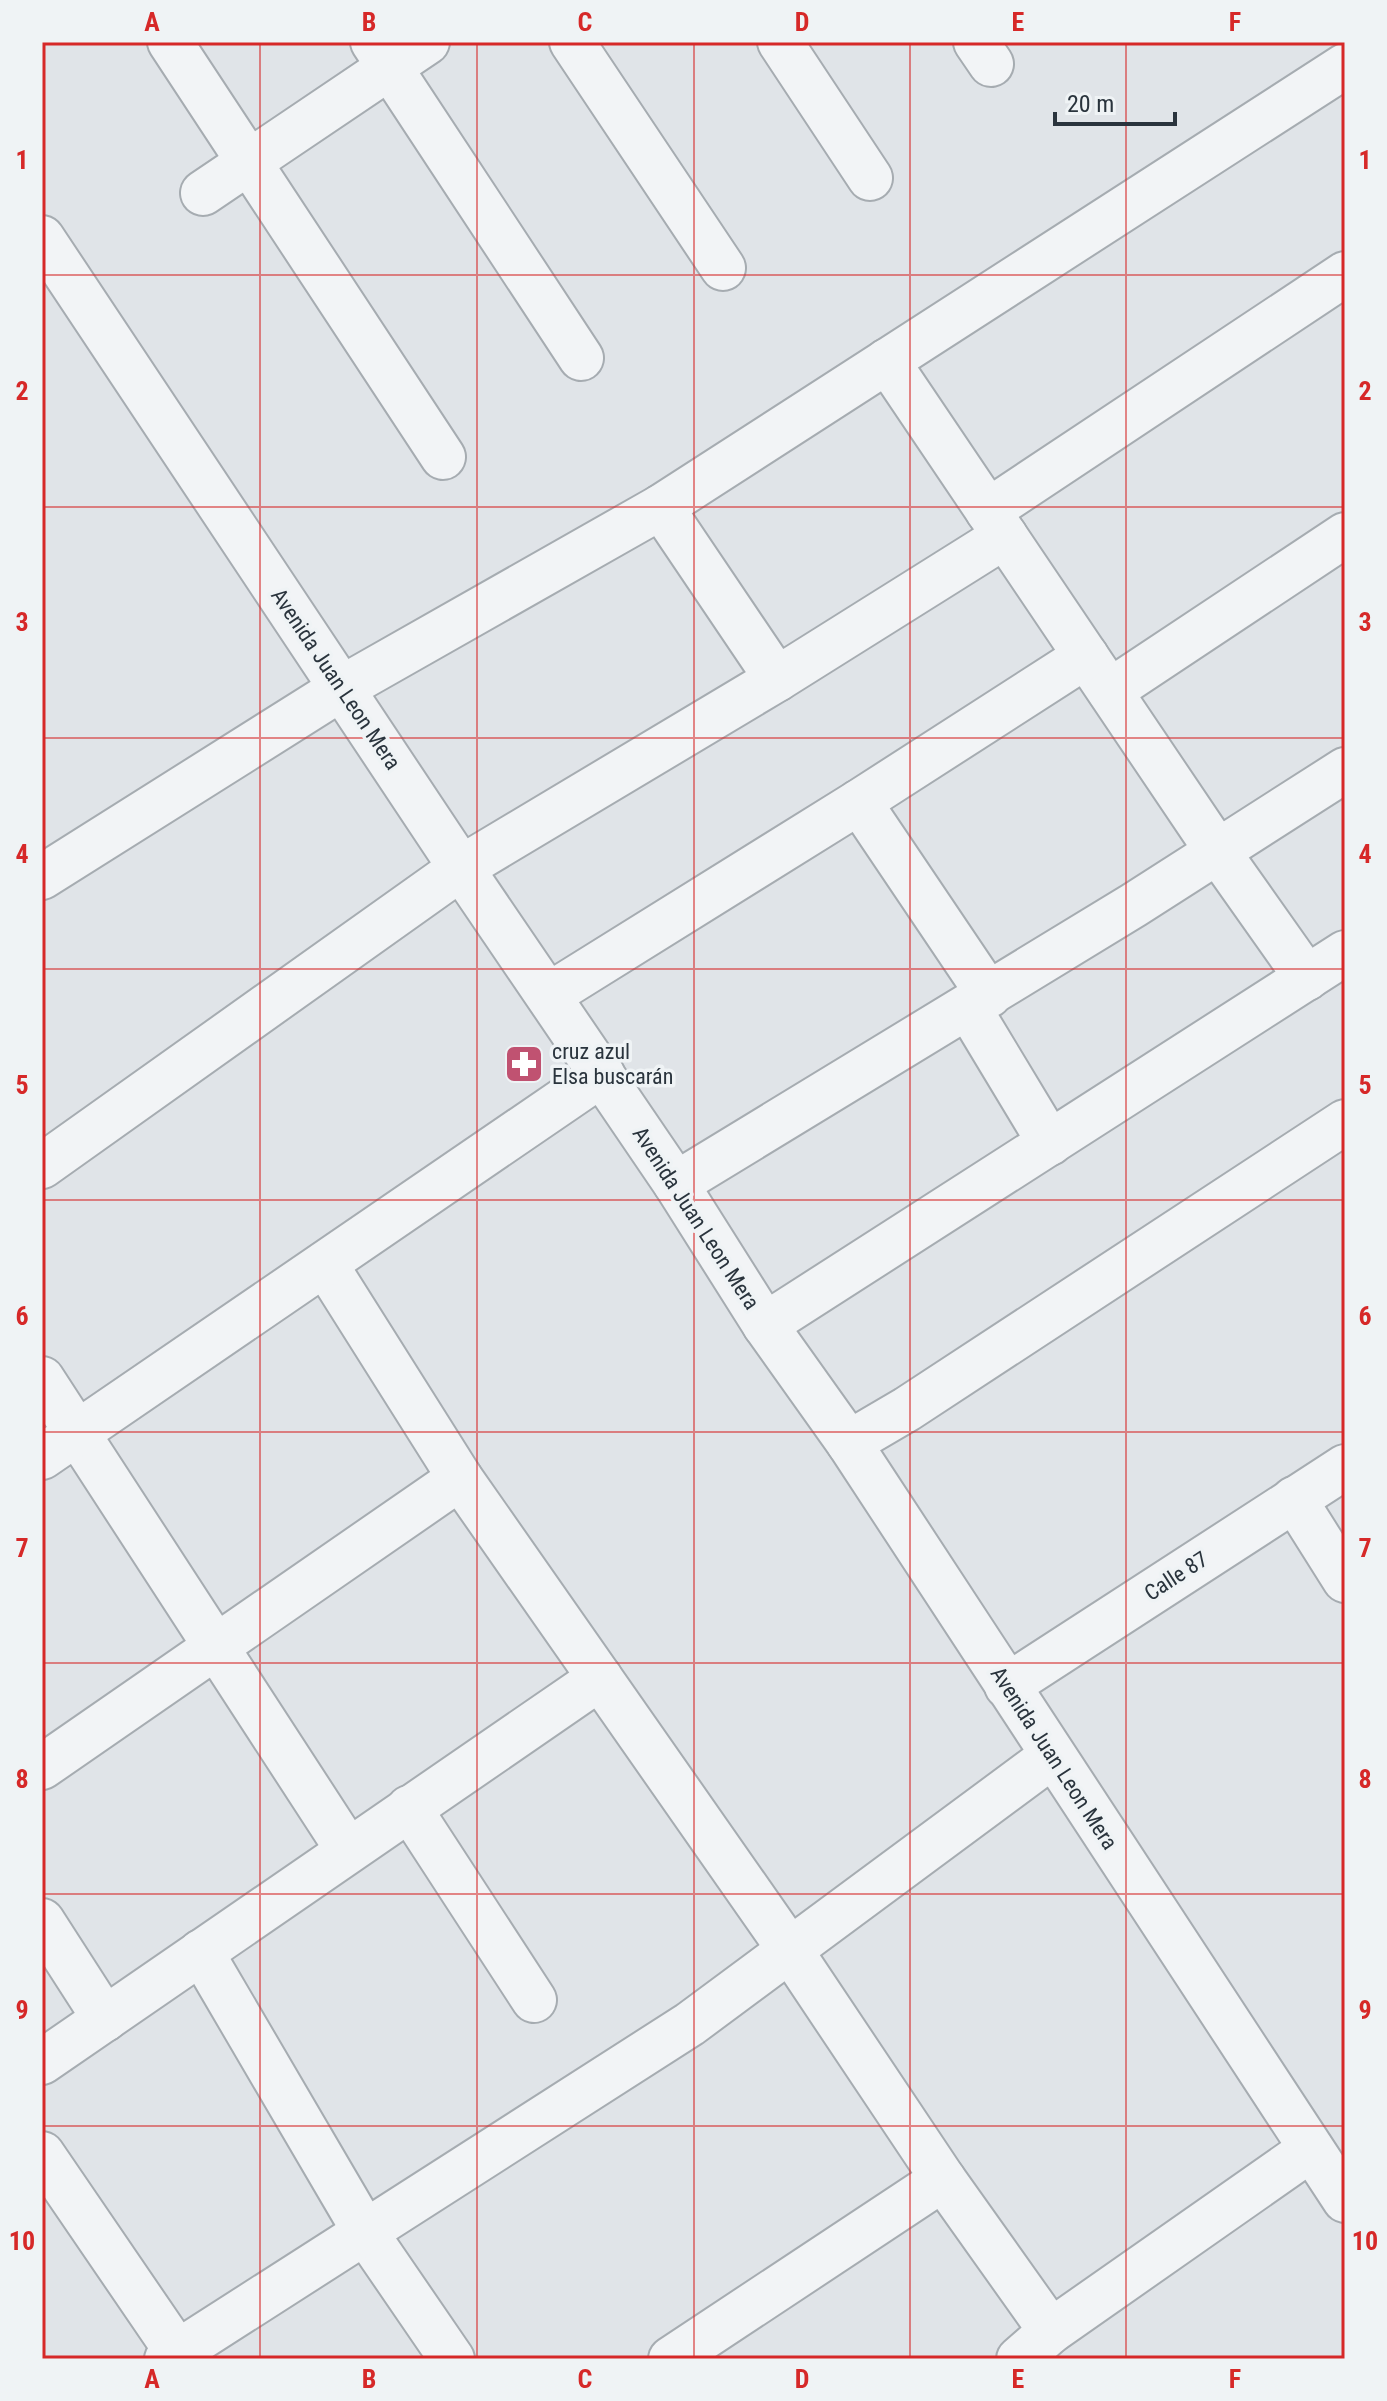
<svg xmlns="http://www.w3.org/2000/svg" width="1387" height="2401" viewBox="0 0 1387 2401" font-family="'Roboto Condensed',sans-serif">
<rect width="100%" height="100%" fill="#e0e4e8"/>
<g fill="none" stroke-linecap="round" stroke-linejoin="round">
<defs>
<g id="street">
<polyline points="170,42 443,457"/>
<polyline points="373,42 581,358"/>
<polyline points="572,42 723,268"/>
<polyline points="780,42 870,178"/>
<polyline points="976,42 991,64"/>
<polyline points="203,193 427,42"/>
<polyline points="42,238 461,868 676,1184 765,1325 849,1443 1345,2200"/>
<polyline points="887,361 1218,852 1307,978"/>
<polyline points="661,507 777,679"/>
<polyline points="988,511 1345,274"/>
<polyline points="1110,691 1345,535"/>
<polyline points="859,802 989,995"/>
<polyline points="42,877 342,688 661,507 1345,66"/>
<polyline points="549,995 859,802 1086,656"/>
<polyline points="968,1007 1050,1143"/>
<polyline points="42,1166 461,868 777,679 1005,536"/>
<polyline points="676,1184 1134,905 1345,770"/>
<polyline points="325,1264 460,1478 790,1950 943,2179 1051,2331"/>
<polyline points="765,1325 1345,953"/>
<polyline points="42,1379 348,1850"/>
<polyline points="849,1443 907,1409 1345,1122"/>
<polyline points="42,1457 602,1074"/>
<polyline points="1294,1499 1345,1580"/>
<polyline points="1007,1686 1345,1467"/>
<polyline points="42,1767 460,1478"/>
<polyline points="409,1808 534,2000"/>
<polyline points="42,1921 105,2019"/>
<polyline points="201,1952 365,2232 452,2359"/>
<polyline points="42,2062 600,1678"/>
<polyline points="42,2154 182,2359"/>
<polyline points="167,2359 690,2024 1052,1756"/>
<polyline points="671,2359 943,2179"/>
<polyline points="1019,2359 1051,2331 1311,2149"/>
</g>
</defs>
<use href="#street" stroke="#a6acb1" stroke-width="48"/>
<use href="#street" stroke="#f2f4f6" stroke-width="44"/>
</g>
<path fill="none" stroke="#d62828" stroke-width="2" stroke-opacity="0.55" d="M260 42V2359M477 42V2359M694 42V2359M910 42V2359M1126 42V2359M42 275H1345M42 507H1345M42 738H1345M42 969H1345M42 1200H1345M42 1432H1345M42 1663H1345M42 1894H1345M42 2126H1345"/>
<defs>
<symbol id="pharmacy-square" viewBox="-11 -11 22 22"><rect x="-9" y="-9" width="18" height="18" rx="4" fill="#c05271" stroke="#eff3f5"/><path d="M-2-6h4v4h4v4h-4v4h-4v-4h-4v-4h4Z" fill="#fff"/></symbol>
</defs>
<g fill-rule="evenodd">
<use href="#pharmacy-square" x="502" y="1042" width="44" height="44"/>
</g>
<g text-anchor="middle" dominant-baseline="central" stroke-width="7" stroke-linejoin="round" paint-order="stroke">
<g font-size="22" fill="#2a343d" stroke="#eff3f5">
<text transform="translate(336 679) rotate(56)">Avenida Juan Leon Mera</text>
<text transform="translate(696 1218) rotate(57)">Avenida Juan Leon Mera</text>
<text transform="translate(1176 1576) rotate(-33)">Calle 87</text>
<text transform="translate(1054 1758) rotate(57)">Avenida Juan Leon Mera</text>
</g>
<g font-size="22" fill="#2a343d" stroke="#eff3f5" text-anchor="start">
<text x="552" y="1051">cruz azul<tspan x="552" dy="25">Elsa buscarán</tspan></text>
</g>
</g>
<rect width="1387" height="2401" fill="none" stroke="#eff3f5" stroke-width="88"/>
<path d="M1055 112v12h120v-12" fill="none" stroke="#2a343d" stroke-width="4"/>
<text x="1067" y="112" font-size="24" fill="#2a343d" stroke="#eff3f5" stroke-width="6" paint-order="stroke">20 m</text>
<rect x="44" y="44" width="1299" height="2313" fill="none" stroke="#d62828" stroke-width="3"/>
<g font-size="26" text-anchor="middle" font-weight="bold" fill="#d62828">
<text x="152" y="31">A</text>
<text x="369" y="31">B</text>
<text x="585" y="31">C</text>
<text x="802" y="31">D</text>
<text x="1018" y="31">E</text>
<text x="1235" y="31">F</text>
<text x="22" y="169">1</text>
<text x="1365" y="169">1</text>
<text x="22" y="400">2</text>
<text x="1365" y="400">2</text>
<text x="22" y="631">3</text>
<text x="1365" y="631">3</text>
<text x="22" y="863">4</text>
<text x="1365" y="863">4</text>
<text x="22" y="1094">5</text>
<text x="1365" y="1094">5</text>
<text x="22" y="1325">6</text>
<text x="1365" y="1325">6</text>
<text x="22" y="1557">7</text>
<text x="1365" y="1557">7</text>
<text x="22" y="1788">8</text>
<text x="1365" y="1788">8</text>
<text x="22" y="2019">9</text>
<text x="1365" y="2019">9</text>
<text x="22" y="2250">10</text>
<text x="1365" y="2250">10</text>
<text x="152" y="2388">A</text>
<text x="369" y="2388">B</text>
<text x="585" y="2388">C</text>
<text x="802" y="2388">D</text>
<text x="1018" y="2388">E</text>
<text x="1235" y="2388">F</text>
</g>
</svg>
